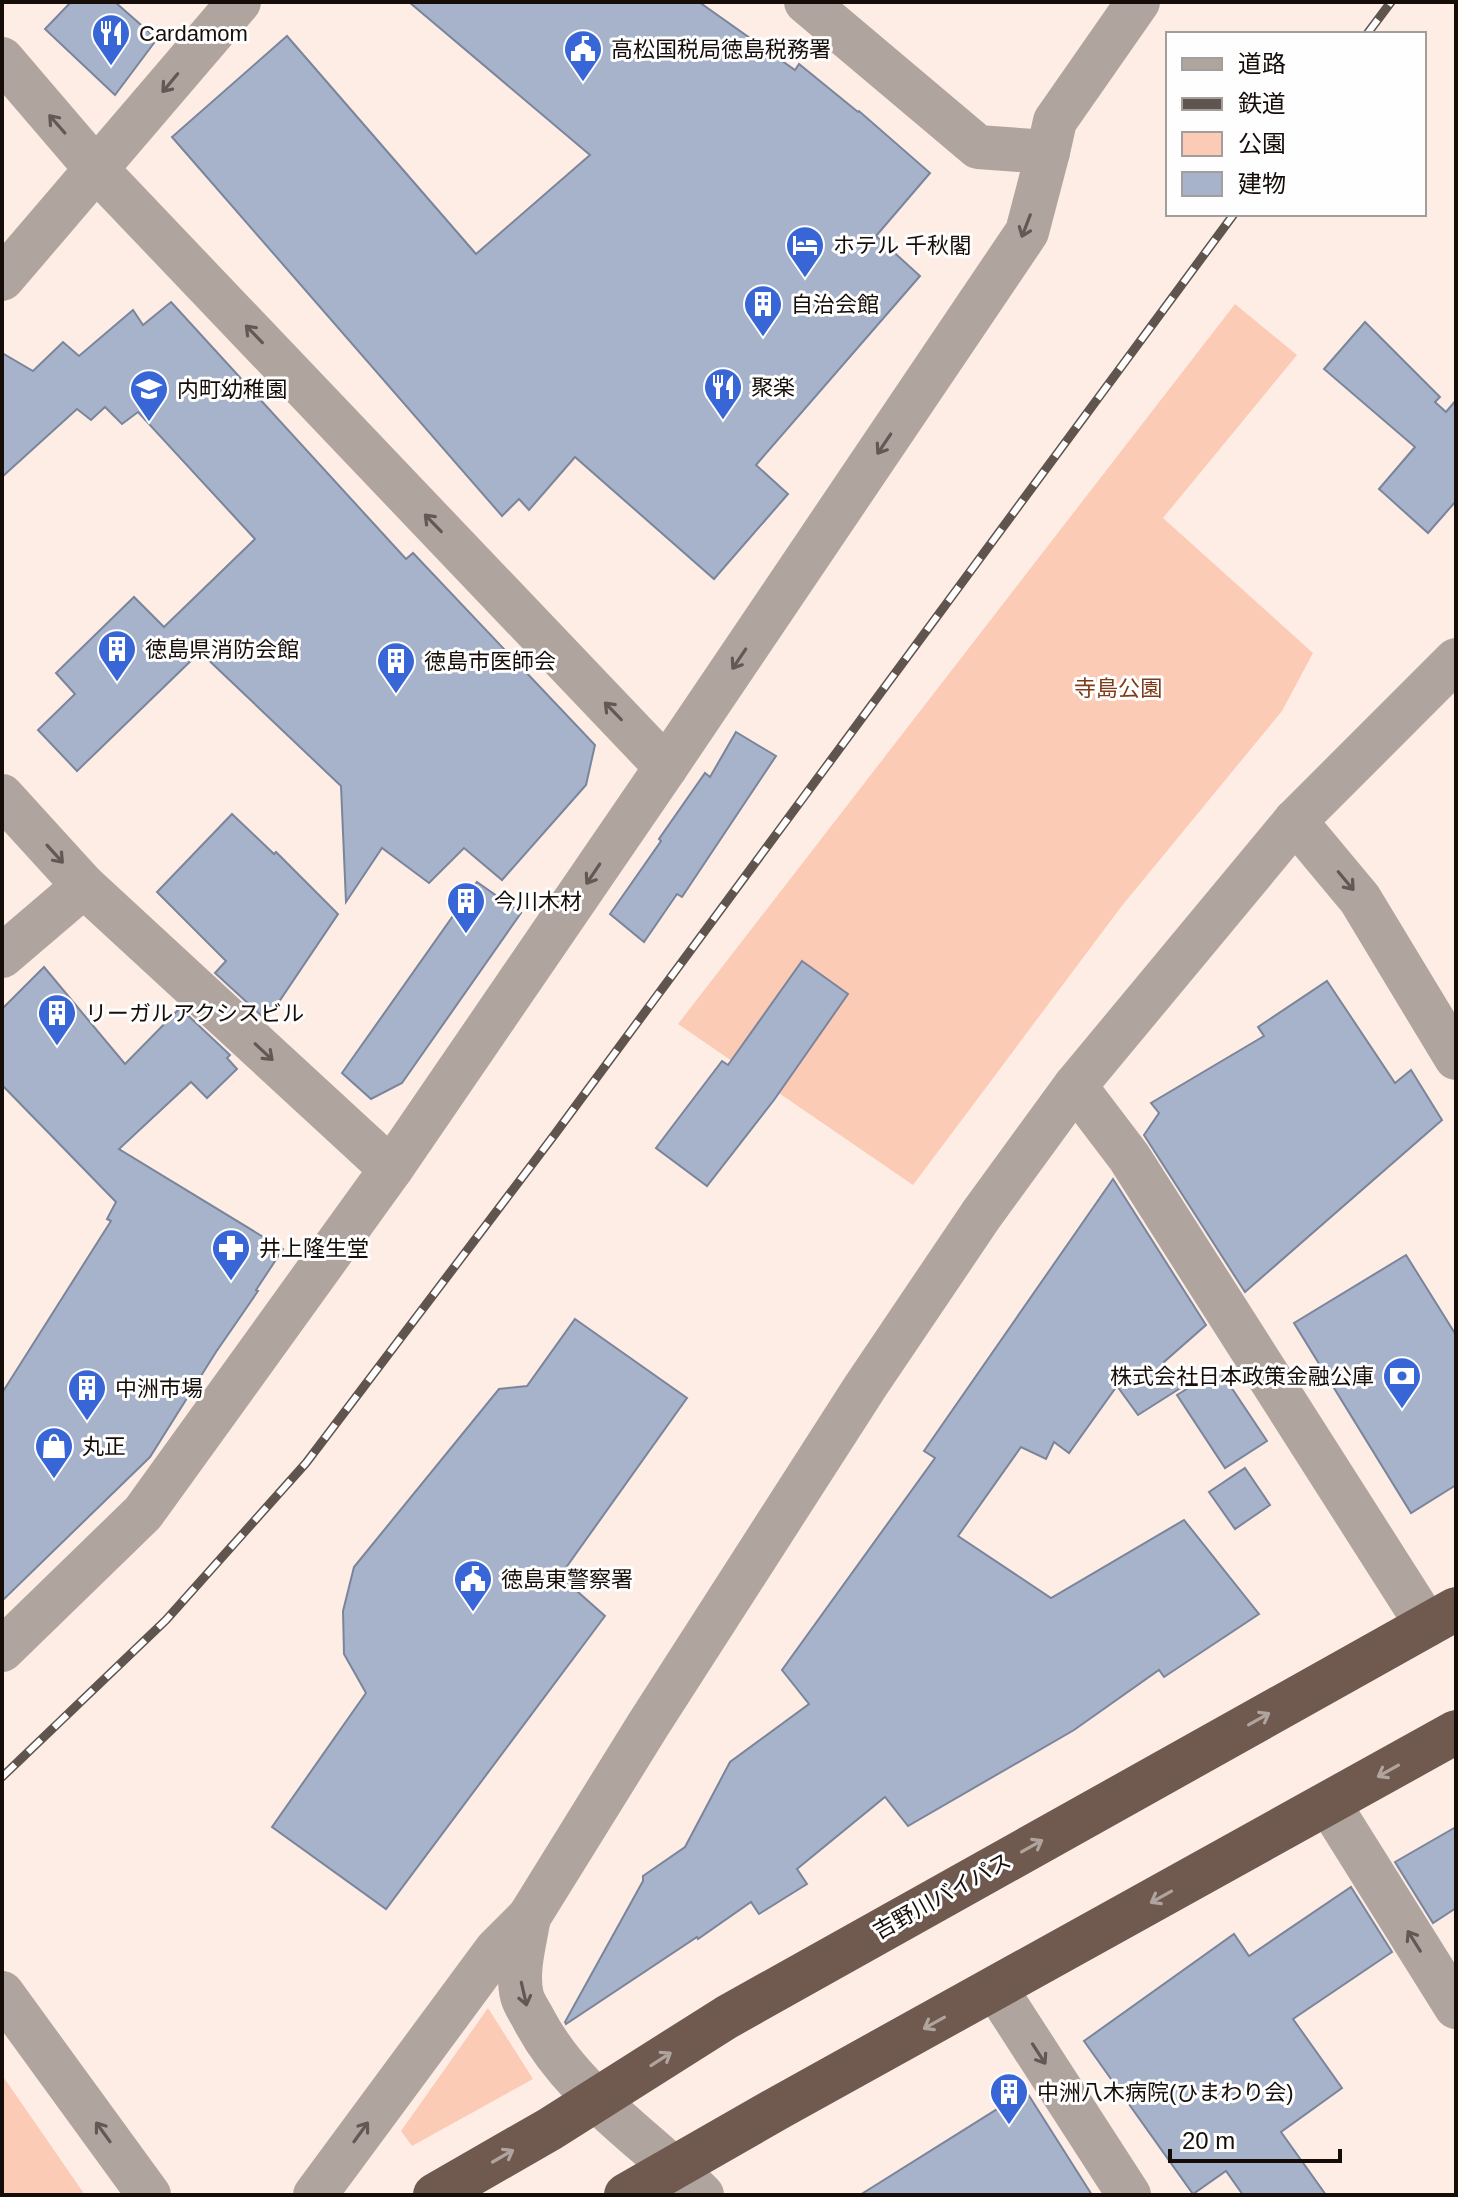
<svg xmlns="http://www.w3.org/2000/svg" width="1458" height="2197" viewBox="0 0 1458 2197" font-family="Arial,'Noto Sans JP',sans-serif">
<rect width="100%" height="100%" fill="#feede5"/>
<g fill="#fccbb6">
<polygon points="1235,304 1297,355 1163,518 1313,653 1282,711 1121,907 913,1185 678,1024"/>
<polygon points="488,2008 533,2079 412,2146 401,2131"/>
<polygon points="2,2075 85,2195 2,2195"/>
</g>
<g fill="#a7b3ca" stroke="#7a859b" stroke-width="2">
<polygon points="71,2 115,2 157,39 115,95 45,29"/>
<polygon points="409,2 699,2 795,70 799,64 858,112 859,111 930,173 876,236 920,276 756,465 788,494 714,579 575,457 529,510 519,499 502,516 172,137 287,36 476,254 590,155"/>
<polygon points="171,302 406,559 413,553 595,745 586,785 502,880 464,848 429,883 382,848 346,902 341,786 200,652 77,771 38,730 75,694 56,673 134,597 164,627 255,539 138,412 122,424 105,407 91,420 77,409 2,477 2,353 33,371 63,342 79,356 133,310 143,325"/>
<polygon points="1365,322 1440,397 1435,402 1446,412 1456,400 1456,501 1428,533 1379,489 1415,447 1324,369"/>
<polygon points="736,732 776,756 682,897 677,894 644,942 610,914 661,841 659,839 705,773 710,777"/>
<polygon points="232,814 274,854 276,852 338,914 272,1012 265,1019 215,973 226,961 157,892"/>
<polygon points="477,882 521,913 402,1083 371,1099 342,1073"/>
<polygon points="802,961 848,994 774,1100 707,1186 656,1148 722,1061 728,1065"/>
<polygon points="44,967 125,1064 180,1008 230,1055 227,1058 237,1069 207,1098 191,1082 119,1149 283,1249 256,1290 258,1291 216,1352 150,1457 2,1601 2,1393 111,1221 107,1219 116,1202 2,1085 2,1009"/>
<polygon points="1327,981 1395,1083 1411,1070 1442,1120 1245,1292 1144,1135 1159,1113 1151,1103 1264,1036 1258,1027"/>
<polygon points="1113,1179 1206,1325 1164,1362 1182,1387 1138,1415 1117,1386 1069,1453 1054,1442 1046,1459 1021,1447 958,1536 1051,1598 1184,1520 1259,1614 1164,1677 1159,1670 1074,1730 908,1826 885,1797 797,1869 807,1884 759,1914 751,1902 698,1939 697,1937 566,2024 565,2022 643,1881 643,1876 685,1847 730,1762 809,1704 782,1670 935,1458 924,1451"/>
<polygon points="1406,1255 1456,1335 1456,1485 1411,1513 1294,1323"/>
<polygon points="575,1319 687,1398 560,1576 605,1616 386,1909 272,1827 366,1693 344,1654 343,1611 354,1567 499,1389 527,1386"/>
<polygon points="1219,1369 1267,1441 1225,1468 1177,1395"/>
<polygon points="1245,1468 1270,1505 1235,1529 1209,1492"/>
<polygon points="1456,1827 1456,1908 1433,1923 1395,1862"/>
<polygon points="1351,1887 1392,1952 1293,2019 1342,2088 1281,2132 1326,2195 1243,2195 1226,2171 1193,2194 1084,2041 1234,1934 1249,1956"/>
<polygon points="1026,2091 1092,2195 860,2195"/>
</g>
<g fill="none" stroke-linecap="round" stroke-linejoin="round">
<g stroke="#b0a49f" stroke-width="44">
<polyline points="2,59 97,170 666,767"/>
<polyline points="2,279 239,2"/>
<polyline points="2,796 84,886 391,1169"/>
<polyline points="1295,821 1360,899 1456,1058"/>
<polyline points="2,956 84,886"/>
<polyline points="1075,1086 1129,1157 1427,1625"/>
<polyline points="2,1650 143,1513 391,1169 666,767 1027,232 1048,152"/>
<polyline points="1329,1804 1456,2007"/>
<polyline points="996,1989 1129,2195"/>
<polyline points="2,1993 149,2195"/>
</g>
<g stroke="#b0a49f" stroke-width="44">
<polyline points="806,2 978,147 1048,152 1055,121 1138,2"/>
<path d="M529 1917C525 1941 516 1972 522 1996 524 2004 530 2012 533 2018 571 2092 644 2137 702 2195"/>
<polyline points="315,2195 496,1950 529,1917 648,1725 865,1387 981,1215 1075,1086 1295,821 1456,660"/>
</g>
<g stroke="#705a50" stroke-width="44">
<polyline points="435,2195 550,2129 727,2017 1456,1609"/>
<polyline points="626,2195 780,2107 1456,1732"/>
</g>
<defs>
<g id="rail">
<polyline points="1367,34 1391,2"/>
<polyline points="2,1777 166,1620 306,1463 555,1134 1234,214"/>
</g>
</defs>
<use href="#rail" stroke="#5f544e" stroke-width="9"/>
<use href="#rail" stroke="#fefefe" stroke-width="6" stroke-dasharray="18" stroke-linecap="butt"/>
</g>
<defs><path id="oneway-shaft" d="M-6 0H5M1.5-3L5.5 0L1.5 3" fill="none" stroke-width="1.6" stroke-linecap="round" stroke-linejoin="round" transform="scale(2)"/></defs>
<g stroke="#635854">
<use href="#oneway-shaft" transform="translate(170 83) rotate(130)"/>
<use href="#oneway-shaft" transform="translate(57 124) rotate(-131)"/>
<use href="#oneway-shaft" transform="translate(1026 226) rotate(111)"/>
<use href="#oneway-shaft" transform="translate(254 334) rotate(-134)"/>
<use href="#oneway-shaft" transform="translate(884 444) rotate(124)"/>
<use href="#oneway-shaft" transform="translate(433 523) rotate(-134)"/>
<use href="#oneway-shaft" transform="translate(739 659) rotate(124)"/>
<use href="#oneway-shaft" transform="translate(613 711) rotate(-134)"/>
<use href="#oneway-shaft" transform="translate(55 854) rotate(48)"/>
<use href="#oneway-shaft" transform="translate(593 874) rotate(124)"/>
<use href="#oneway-shaft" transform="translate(1346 881) rotate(50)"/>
<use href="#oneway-shaft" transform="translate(264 1052) rotate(43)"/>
<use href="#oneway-shaft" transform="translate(1414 1941) rotate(-122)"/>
<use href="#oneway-shaft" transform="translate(524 1994) rotate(77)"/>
<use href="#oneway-shaft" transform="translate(1039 2054) rotate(57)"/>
<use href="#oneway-shaft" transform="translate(103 2132) rotate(-126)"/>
<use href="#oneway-shaft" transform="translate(361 2132) rotate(-54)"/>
</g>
<g stroke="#b0a49e">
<use href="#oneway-shaft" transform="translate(1259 1719) rotate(-29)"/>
<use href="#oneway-shaft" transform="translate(1388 1771) rotate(151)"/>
<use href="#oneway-shaft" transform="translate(1032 1846) rotate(-29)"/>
<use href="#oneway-shaft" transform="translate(1161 1897) rotate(151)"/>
<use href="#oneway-shaft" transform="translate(934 2023) rotate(151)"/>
<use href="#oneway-shaft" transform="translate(661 2059) rotate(-33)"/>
<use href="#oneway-shaft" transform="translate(503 2156) rotate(-30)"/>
</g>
<defs>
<symbol id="restaurant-pin" viewBox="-11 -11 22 30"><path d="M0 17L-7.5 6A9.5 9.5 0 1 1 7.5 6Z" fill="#3866d6" stroke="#fefefe"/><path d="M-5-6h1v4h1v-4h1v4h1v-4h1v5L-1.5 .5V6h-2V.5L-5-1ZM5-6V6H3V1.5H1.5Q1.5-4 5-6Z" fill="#fff"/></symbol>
<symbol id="civic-pin" viewBox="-11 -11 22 30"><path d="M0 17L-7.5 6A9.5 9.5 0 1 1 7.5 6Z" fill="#3866d6" stroke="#fefefe"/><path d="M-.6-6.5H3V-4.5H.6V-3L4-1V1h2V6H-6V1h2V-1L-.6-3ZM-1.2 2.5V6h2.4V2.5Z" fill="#fff"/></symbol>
<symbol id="hotel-pin" viewBox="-11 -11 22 30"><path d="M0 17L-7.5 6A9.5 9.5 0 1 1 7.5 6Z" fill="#3866d6" stroke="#fefefe"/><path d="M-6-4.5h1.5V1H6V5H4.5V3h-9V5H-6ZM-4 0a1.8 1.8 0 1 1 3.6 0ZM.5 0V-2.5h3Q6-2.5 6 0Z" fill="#fff"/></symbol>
<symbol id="building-pin" viewBox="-11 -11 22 30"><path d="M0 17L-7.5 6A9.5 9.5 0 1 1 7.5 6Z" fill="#3866d6" stroke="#fefefe"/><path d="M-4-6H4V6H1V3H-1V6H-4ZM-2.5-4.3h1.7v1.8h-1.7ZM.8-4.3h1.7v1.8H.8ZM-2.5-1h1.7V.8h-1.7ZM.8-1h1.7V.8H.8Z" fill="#fff"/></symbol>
<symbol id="school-pin" viewBox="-11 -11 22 30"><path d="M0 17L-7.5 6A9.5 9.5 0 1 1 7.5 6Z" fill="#3866d6" stroke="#fefefe"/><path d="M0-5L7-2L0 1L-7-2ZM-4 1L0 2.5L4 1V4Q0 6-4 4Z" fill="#fff"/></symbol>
<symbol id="pharmacy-pin" viewBox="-11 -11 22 30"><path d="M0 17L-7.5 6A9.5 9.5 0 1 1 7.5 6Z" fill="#3866d6" stroke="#fefefe"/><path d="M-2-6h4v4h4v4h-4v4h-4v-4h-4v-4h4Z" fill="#fff"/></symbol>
<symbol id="bank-pin" viewBox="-11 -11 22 30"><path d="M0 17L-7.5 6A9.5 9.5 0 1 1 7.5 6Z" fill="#3866d6" stroke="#fefefe"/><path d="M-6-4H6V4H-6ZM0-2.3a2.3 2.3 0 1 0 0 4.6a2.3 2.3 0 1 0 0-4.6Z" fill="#fff"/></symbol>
<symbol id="shop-pin" viewBox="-11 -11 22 30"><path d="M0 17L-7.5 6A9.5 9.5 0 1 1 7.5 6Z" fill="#3866d6" stroke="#fefefe"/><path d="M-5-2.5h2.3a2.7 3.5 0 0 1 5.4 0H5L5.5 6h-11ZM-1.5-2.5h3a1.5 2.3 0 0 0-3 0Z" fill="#fff"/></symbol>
</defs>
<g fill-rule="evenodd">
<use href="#restaurant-pin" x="89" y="11" width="44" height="60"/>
<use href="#civic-pin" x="561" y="27" width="44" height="60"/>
<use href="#hotel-pin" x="783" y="223" width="44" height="60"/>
<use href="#building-pin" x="741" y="282" width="44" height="60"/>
<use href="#restaurant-pin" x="701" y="365" width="44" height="60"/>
<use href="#school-pin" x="127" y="367" width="44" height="60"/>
<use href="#building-pin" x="95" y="627" width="44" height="60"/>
<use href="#building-pin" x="374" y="639" width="44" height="60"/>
<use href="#building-pin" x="444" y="879" width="44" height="60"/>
<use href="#building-pin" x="35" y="991" width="44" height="60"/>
<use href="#pharmacy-pin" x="209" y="1226" width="44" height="60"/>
<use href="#bank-pin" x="1380" y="1354" width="44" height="60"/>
<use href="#building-pin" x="65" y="1366" width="44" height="60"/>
<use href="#shop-pin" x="32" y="1424" width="44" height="60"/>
<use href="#civic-pin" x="451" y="1557" width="44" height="60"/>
<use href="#building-pin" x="987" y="2070" width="44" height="60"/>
</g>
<g text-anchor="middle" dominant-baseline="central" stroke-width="6" stroke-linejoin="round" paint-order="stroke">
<g font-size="22" fill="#160d09" stroke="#fefefe" text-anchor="start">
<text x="139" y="33">Cardamom</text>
<text x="611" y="49">高松国税局徳島税務署</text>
<text x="833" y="245">ホテル 千秋閣</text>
<text x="791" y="304">自治会館</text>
<text x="751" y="387">聚楽</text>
<text x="177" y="389">内町幼稚園</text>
<text x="145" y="649">徳島県消防会館</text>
<text x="424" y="661">徳島市医師会</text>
<text x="494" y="901">今川木材</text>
<text x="85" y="1013">リーガルアクシスビル</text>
<text x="259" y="1248">井上隆生堂</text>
<text x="1374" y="1376" text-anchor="end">株式会社日本政策金融公庫</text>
<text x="115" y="1388">中洲市場</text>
<text x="82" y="1446">丸正</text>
<text x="501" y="1579">徳島東警察署</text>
<text x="1037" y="2092">中洲八木病院(ひまわり会)</text>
</g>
<g font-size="22" fill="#7e3b19" stroke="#fefefe">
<text x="1118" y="688">寺島公園</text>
</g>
<g font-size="22" fill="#160d09" stroke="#fefefe">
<text transform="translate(942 1896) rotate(-29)">吉野川バイパス</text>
</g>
</g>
<rect width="1458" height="2197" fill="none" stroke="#160d09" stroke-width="8"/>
<rect x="1166" y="32" width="260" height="184" fill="#fefefe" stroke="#a19e9c" stroke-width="2"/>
<rect x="1182" y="58" width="40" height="12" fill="#b0a49f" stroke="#a19e9c" stroke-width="2"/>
<text x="1238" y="72" font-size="24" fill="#160d09">道路</text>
<rect x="1182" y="98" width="40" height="12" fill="#5f544e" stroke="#a19e9c" stroke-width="2"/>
<text x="1238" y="112" font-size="24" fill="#160d09">鉄道</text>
<rect x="1182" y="132" width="40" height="24" fill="#fccbb6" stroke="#a19e9c" stroke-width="2"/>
<text x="1238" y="152" font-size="24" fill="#160d09">公園</text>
<rect x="1182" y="172" width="40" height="24" fill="#a7b3ca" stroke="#a19e9c" stroke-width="2"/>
<text x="1238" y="192" font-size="24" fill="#160d09">建物</text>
<path d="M1170 2149v12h170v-12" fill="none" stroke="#160d09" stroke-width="4"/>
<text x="1182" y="2149" font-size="24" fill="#160d09" stroke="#fefefe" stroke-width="6" paint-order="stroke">20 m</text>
</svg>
